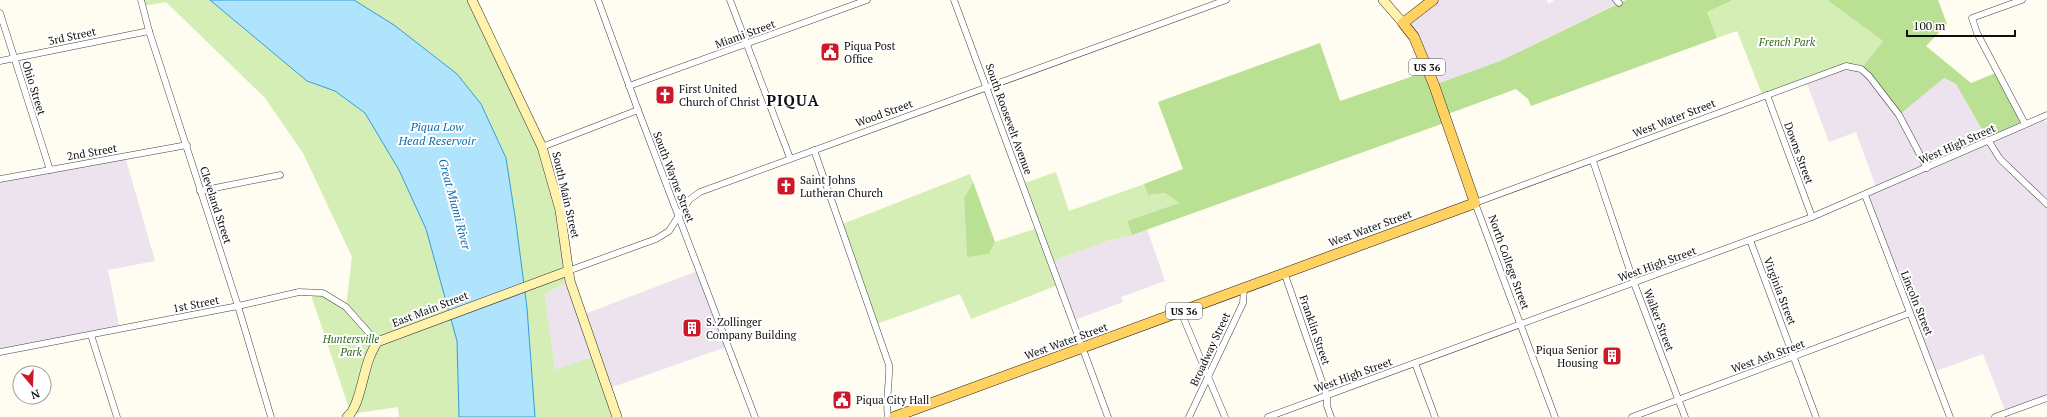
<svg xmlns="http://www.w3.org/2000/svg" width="2047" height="417" viewBox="0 0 2047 417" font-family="'PT Serif',serif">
<rect width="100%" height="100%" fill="#fffcf1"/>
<g fill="#ece3ee">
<polygon points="1433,0 1546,0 1549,4 1554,0 1616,0 1619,3 1500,61 1434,85 1403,23"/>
<polygon points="1838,68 1861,69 1899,115 1944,78 1956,84 1988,140 2041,118 2047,123 2047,398 2006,413 1983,354 1933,372 1865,195 1877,190 1856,132 1829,142 1806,81"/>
<polygon points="125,156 155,261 108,270 120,330 0,352 0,179"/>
<polygon points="1147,229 1165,281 1121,297 1123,302 1072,321 1050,262 1110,240"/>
<polygon points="700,270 729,346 607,389 555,370 545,294 570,281 582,315"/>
</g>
<g fill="#d5eeb6">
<polygon points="141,0 210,0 307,81 335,91 365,113 399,170 426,229 457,341 459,417 399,417 398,407 351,414 310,292 323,293 346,307 352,257 303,153 265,98 166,2 143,6"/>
<polygon points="354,0 472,0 553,181 570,281 545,294 555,370 596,356 617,417 535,417 527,308 516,223 506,158 481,104"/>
<polygon points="1733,0 1827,0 1883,41 1861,69 1854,66 1763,97 1737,31 1717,38 1707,12"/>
<polygon points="1056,172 1069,211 1144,184 1148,195 1165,193 1179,203 1127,221 1132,235 1110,240 1050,262 1058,285 971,319 960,294 874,325 840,225 970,174 973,182 964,198 967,256 989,254 995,242 1037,228 1022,184"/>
</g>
<g fill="#bae094">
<polygon points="1626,0 1733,0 1707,12 1717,38 1531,106 1528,99 1516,89 1445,115 1447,122 1132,235 1127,221 1179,203 1165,193 1148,195 1144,184 1183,169 1158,102 1320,43 1340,101 1428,71 1434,85 1500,61"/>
<polygon points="1827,0 1938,0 1947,24 1926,46 1971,83 1998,72 2025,124 1988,140 1956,84 1944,78 1899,115 1861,69 1883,41"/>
<polygon points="973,182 995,242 989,254 967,257 964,198"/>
</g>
<polygon fill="#b0e3fc" stroke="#309eda" points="210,0 354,0 394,25 457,74 481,104 506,158 516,223 527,308 535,417 459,417 457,341 426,229 399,170 365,113 335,91 307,81"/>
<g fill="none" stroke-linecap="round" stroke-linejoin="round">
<defs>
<g id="street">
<polyline points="141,0 149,31 238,306 271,417"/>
<polyline points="598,0 638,110 755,417"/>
<polyline points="730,0 790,158"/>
<polyline points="954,0 1108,417"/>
<polyline points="1616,0 1619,3"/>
<polyline points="2022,0 1972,18 1977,33 2025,124"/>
<polyline points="0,13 50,170"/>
<polyline points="0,61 149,31"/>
<polyline points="629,86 867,0"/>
<polyline points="1767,95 1812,217"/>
<polyline points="1988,140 2000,159 2047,204"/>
<polyline points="542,147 638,110"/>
<path d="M814 150 889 365C890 382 885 400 888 417"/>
<polyline points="1593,161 1634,283 1685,417"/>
<polyline points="0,179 187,145"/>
<polyline points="200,191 280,175"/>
<polyline points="1865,195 1950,417"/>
<polyline points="1750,240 1816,417"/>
<polyline points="568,271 656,239 669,231 689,200 700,192 1226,0"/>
<polyline points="1284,272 1327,396 1327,406 1331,417"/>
<polyline points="1181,312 1225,417"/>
<polyline points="91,335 117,417"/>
<polyline points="0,352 238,306 299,292 323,293 346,307 377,342"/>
<polyline points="1415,363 1435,417"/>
<polyline points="1189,417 1243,303 1244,288"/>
<polyline points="1268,417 1812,217 2047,115"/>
<polyline points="1555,417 1475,203 1846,66 1861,69 1869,76 1899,115 1927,168"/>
<polyline points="1632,417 1910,313"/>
<polyline points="1995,417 2047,398"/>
</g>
<g id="secondary">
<polyline points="472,0 542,147 560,210 570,281 617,417"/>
<polyline points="1383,0 1403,23"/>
<path d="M347 417C359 408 363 374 369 359 371 353 374 348 377 342L568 271"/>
</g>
<polyline id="primary" points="894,417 1475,203 1434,85 1414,37 1403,23 1433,0"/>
</defs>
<use href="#street" stroke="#424242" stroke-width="7"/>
<use href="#secondary" stroke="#313131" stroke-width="10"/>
<use href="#primary" stroke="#202020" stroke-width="11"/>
<use href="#street" stroke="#fff" stroke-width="6"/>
<use href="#secondary" stroke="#fff2ac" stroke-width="9"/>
<use href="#primary" stroke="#ffd161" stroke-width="10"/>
</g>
<defs>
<symbol id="civic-square" viewBox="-11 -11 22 22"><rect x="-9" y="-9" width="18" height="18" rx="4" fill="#cc192a" stroke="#fff"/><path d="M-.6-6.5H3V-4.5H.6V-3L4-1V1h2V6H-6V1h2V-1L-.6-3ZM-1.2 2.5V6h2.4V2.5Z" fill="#fff"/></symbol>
<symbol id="church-square" viewBox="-11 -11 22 22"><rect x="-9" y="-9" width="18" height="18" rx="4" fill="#cc192a" stroke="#fff"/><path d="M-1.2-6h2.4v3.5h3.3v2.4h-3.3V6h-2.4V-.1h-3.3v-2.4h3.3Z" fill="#fff"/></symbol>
<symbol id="building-square" viewBox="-11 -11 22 22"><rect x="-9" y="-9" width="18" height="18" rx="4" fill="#cc192a" stroke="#fff"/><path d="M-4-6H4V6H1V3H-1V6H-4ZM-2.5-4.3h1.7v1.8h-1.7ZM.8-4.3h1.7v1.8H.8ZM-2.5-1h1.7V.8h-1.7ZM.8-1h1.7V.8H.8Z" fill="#fff"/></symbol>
</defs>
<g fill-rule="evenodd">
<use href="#civic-square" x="819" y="41" width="22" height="22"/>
<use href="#church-square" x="654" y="84" width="22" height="22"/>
<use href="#church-square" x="775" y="175" width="22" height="22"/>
<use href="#building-square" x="681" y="317" width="22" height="22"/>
<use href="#building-square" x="1601" y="345" width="22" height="22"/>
<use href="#civic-square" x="831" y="389" width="22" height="22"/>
</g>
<g text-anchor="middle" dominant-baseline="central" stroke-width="4" stroke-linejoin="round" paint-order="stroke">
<g fill="#fff" stroke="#575757" stroke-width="1">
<rect x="1409" y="59" width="36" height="16" rx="3"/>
<rect x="1166" y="303" width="36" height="16" rx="3"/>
</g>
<g font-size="10" font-weight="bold" fill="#0f0f0f">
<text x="1427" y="67">US 36</text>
<text x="1184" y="311">US 36</text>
</g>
<g font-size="11" fill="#0f0f0f" stroke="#fff">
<text transform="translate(745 34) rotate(-20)">Miami Street</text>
<text transform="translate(72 36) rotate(-12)">3rd Street</text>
<text transform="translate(34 88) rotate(73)">Ohio Street</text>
<text transform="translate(884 113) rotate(-20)">Wood Street</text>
<text transform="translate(1674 118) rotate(-21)">West Water Street</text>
<text transform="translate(1009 119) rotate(70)">South Roosevelt Avenue</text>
<text transform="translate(1957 144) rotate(-24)">West High Street</text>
<text transform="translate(92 152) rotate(-10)">2nd Street</text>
<text transform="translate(1799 153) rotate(70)">Downs Street</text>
<text transform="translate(674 177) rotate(69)">South Wayne Street</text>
<text transform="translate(566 195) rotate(77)">South Main Street</text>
<text transform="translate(216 205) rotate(72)">Cleveland Street</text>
<text transform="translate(1370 228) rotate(-20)">West Water Street</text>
<text transform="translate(1509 262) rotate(70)">North College Street</text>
<text transform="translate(1657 264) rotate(-20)">West High Street</text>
<text transform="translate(1780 291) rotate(69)">Virginia Street</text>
<text transform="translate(1917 303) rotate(68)">Lincoln Street</text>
<text transform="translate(196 304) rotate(-11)">1st Street</text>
<text transform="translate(430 309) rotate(-21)">East Main Street</text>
<text transform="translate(1659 320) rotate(69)">Walker Street</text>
<text transform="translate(1315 330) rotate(71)">Franklin Street</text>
<text transform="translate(1066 341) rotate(-20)">West Water Street</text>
<text transform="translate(1210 349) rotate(-65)">Broadway Street</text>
<text transform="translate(1768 356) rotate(-20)">West Ash Street</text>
<text transform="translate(1353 375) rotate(-20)">West High Street</text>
</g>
<g font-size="11" font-style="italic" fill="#2e6d18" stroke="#fff">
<text x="1787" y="42">French Park</text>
<text x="351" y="339">Huntersville<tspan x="351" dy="13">Park</tspan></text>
</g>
<g font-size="11" fill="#0f0f0f" stroke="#fff" text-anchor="start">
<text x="844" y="46">Piqua Post<tspan x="844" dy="13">Office</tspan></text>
<text x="679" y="89">First United<tspan x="679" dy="13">Church of Christ</tspan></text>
<text x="800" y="180">Saint Johns<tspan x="800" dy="13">Lutheran Church</tspan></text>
<text x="706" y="322">S. Zollinger<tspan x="706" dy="13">Company Building</tspan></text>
<text x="1598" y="350" text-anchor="end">Piqua Senior<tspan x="1598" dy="13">Housing</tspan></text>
<text x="856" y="400">Piqua City Hall</text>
</g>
<g font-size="12" font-style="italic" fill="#0c6ead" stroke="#fff">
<text x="437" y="126">Piqua Low<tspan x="437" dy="14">Head Reservoir</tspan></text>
<text transform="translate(455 204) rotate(75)">Great Miami River</text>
</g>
<g font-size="15" font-weight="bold" letter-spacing="1" fill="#0f0f0f" stroke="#fff">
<text x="793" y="100">PIQUA</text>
</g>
</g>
<g transform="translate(32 385) rotate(161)"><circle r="19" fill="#ffffff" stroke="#9f9f9f"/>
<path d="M0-3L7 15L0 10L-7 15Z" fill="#cc192a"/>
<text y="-6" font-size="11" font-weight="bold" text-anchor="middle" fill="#0f0f0f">N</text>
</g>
<path d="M1907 30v6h108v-6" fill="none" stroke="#0f0f0f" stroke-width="2"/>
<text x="1913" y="30" font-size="12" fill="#0f0f0f" stroke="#ffffff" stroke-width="3" paint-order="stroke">100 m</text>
</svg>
